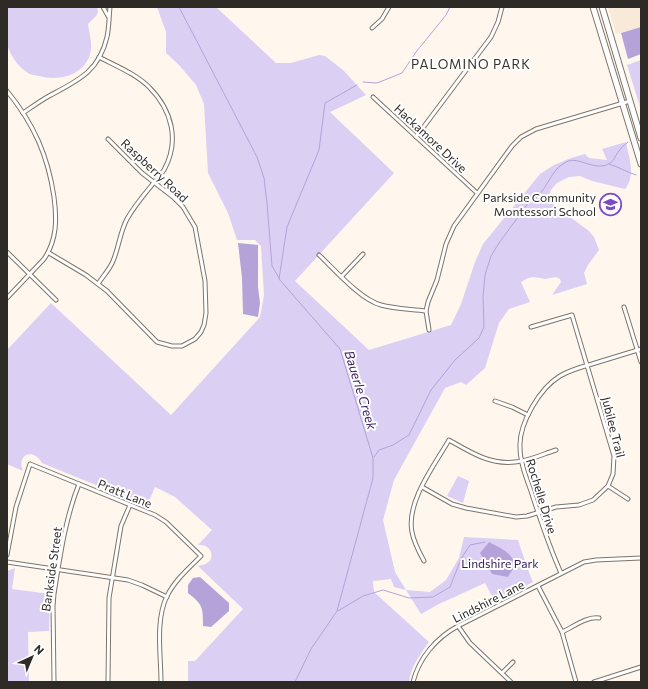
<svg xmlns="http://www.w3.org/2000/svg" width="648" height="689" viewBox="0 0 648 689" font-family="Commissioner,sans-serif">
<rect width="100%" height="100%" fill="#fff7ee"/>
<polygon fill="#f8e9d8" points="608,7 641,7 641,27 616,34"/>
<g fill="#dbcff4">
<path d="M7 7H97L98 11 97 15 88 24C89 32 92 41 91 49 88 74 61 82 39 76 35 75 31 75 28 73 20 68 12 58 9 50 4 39 7 19 7 7Z"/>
<path d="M157 7H216L276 63H291L319 55 325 56 343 70 366 95 330 112 394 173 295 281 369 350 451 325 461 304 475 262 483 244 540 174 554 165 571 158 585 154 589 158 607 160 602 149 626 142C629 158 636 175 625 189L592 181 580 176 569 177 557 183 551 190 549 196 551 203 589 231 594 237 599 250 588 265 584 273 587 284 552 295 561 282 560 279 556 277 545 279 534 277 528 278 521 282 530 302 509 309 499 323 485 368 466 385 461 382 445 388 394 480 383 520 395 572 406 590 430 592 446 580 459 558 464 537 518 540 528 570 533 582 495 602 485 583 439 604 421 614 406 590 394 587 391 579 373 581 374 592 429 642C420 655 411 666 409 682H188V661H195L243 609 198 566C200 565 204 565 207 563 213 560 213 551 207 547 204 545 201 545 198 545L212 530 175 497 155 487 147 506 42 463C33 447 16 455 23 471L7 464V350L51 303 171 415 260 317 264 295 261 246 255 240H237L228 213 208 173 204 104 196 85 179 65 166 53V32Z"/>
<polygon points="641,60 641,110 627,65"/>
<polygon points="458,476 469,481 463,503 447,496"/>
<polygon points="15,568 12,589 50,594 49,631 28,632 29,682 7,682 7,571"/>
</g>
<g fill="#b4a3d8">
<polygon points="641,27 641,54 628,59 621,33"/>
<polygon points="238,243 258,245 258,287 260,303 258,317 243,314 242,278"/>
<path d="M489 542C498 547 519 555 513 569 512 571 509 574 508 577L492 574 480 553Z"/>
<path d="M200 577 229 603V611L211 627 203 626C203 607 203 605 188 593V585L193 578Z"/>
</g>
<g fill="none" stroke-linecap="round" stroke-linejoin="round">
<g stroke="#b4a3d8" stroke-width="1">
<polyline points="179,7 257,157 264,178 267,203 272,266 279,278"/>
<polyline points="363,82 377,83 402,73 416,52 446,15 450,7"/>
<path d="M609 164C619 167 626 172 636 175"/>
<path d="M374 457 379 450 393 445 409 435 431 390 455 360 479 338 484 327 483 297 485 275 491 256 499 243 529 202C546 196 549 170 566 162 578 155 596 173 610 163 614 161 616 154 619 151 621 147 625 145 628 142"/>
<polyline points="338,611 363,596 383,590 409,598 433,597 450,587 461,559 470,545 485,542"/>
<polyline points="295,682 311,649 337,611 373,478 373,458 340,349 279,279 287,227 319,150 325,103 357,85"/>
</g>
<defs>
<g id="street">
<polyline points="103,7 108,16"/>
<polyline points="372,28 382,19 389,7"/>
<path d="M7 91C34 124 48 156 54 197 57 219 57 240 44 259L7 298"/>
<polyline points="373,97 477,193"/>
<path d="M23 113C32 107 40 101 49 96 77 81 99 72 107 37 109 28 109 17 110 7"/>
<polyline points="416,137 491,37 498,22 502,7"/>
<polyline points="7,252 56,300"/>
<polyline points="49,253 86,275 107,291 157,342 172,346 182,346 195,339 201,332 204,325 206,313 205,281 195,227 183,207 173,197 142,173 108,139"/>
<path d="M319 255C335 270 361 300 381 305 395 309 412 309 426 311"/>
<polyline points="342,276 363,254"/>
<path d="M98 284C103 276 110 269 113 261 119 247 120 232 127 219 137 201 152 186 164 170 180 141 172 110 149 87 136 74 116 66 99 57"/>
<polyline points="624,307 641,362"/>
<polyline points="429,330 426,311 428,302 437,280 446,244 454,226 512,146 521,137 536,129 630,101"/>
<polyline points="495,401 512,407 528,415"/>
<polyline points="608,486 628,499"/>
<polyline points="422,487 452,504 466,508 516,517 527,516 556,507 579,505 593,500 608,486 613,474 614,456 572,315 531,327"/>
<path d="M7 555 16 507 30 464 155 515 166 522 201 556C189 568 175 580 167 596 155 620 161 656 161 682"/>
<path d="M424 561C419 552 414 543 412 532 406 502 434 466 449 440 470 452 490 465 515 462 529 461 543 454 556 450"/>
<polyline points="7,562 128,580 142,585 167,597"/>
<path d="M561 573C549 546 540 519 531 491 526 477 520 462 520 447 519 423 540 388 560 376 570 370 581 367 592 364 608 359 625 354 641 349"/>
<polyline points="538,586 562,632 576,682"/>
<polyline points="458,626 470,643 511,682"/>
<path d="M562 632C573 627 587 616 599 618"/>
<polyline points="502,673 513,662"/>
<path d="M54 682 53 606 54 594C60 557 65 519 79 484"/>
<polyline points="108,682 109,598 121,526 130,505"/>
<path d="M413 682C419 658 436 638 458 626L584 562 596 560 641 558"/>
<polyline points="594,682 641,667"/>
</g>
<g id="primary">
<polyline points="593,7 641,164"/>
<polyline points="602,7 641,138"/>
</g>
</defs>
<use href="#street" stroke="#7d746a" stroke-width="5"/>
<use href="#primary" stroke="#7d746a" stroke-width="7"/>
<use href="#street" stroke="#fff" stroke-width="3"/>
<use href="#primary" stroke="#fff" stroke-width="5"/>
</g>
<defs>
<symbol id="school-ring" viewBox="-11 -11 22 22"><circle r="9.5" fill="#fff" stroke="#7d4ac1" stroke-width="1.5"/><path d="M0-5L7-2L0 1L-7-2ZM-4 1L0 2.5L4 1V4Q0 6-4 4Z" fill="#7d4ac1"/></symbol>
</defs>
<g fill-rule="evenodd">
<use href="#school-ring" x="598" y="192" width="25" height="25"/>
</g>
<g text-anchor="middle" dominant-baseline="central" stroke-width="4" stroke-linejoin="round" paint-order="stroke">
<g font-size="12" fill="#2e2a26" stroke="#fff">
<text transform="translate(431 138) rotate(43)">Hackamore Drive</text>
<text transform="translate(155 170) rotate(43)">Raspberry Road</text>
<text transform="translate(614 427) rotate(76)">Jubilee Trail</text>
<text transform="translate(125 493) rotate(22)">Pratt Lane</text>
<text transform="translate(542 496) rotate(73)">Rochelle Drive</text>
<text transform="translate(51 569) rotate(-82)">Bankside Street</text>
<text transform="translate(488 601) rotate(-27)">Lindshire Lane</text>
</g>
<g font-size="12" fill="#2e2a26" stroke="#fff" text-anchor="end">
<text x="596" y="197">Parkside Community<tspan x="596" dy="14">Montessori School</tspan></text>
</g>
<g font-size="12" fill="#331755" stroke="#fff">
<text x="500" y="563">Lindshire Park</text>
</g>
<g font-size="13" letter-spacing="1" fill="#3a322a" stroke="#fff">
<text x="471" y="64">PALOMINO PARK</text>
</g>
<g font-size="13" font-style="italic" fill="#412767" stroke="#fff">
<text transform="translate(361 390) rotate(73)">Bauerle Creek</text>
</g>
</g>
<rect width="648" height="689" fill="none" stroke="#2e2a26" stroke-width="16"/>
<g transform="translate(32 657) rotate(44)" stroke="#ffffff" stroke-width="3" paint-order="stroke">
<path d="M0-3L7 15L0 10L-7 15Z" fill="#2e2a26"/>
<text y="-6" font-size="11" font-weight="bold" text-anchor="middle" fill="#2e2a26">N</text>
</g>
</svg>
